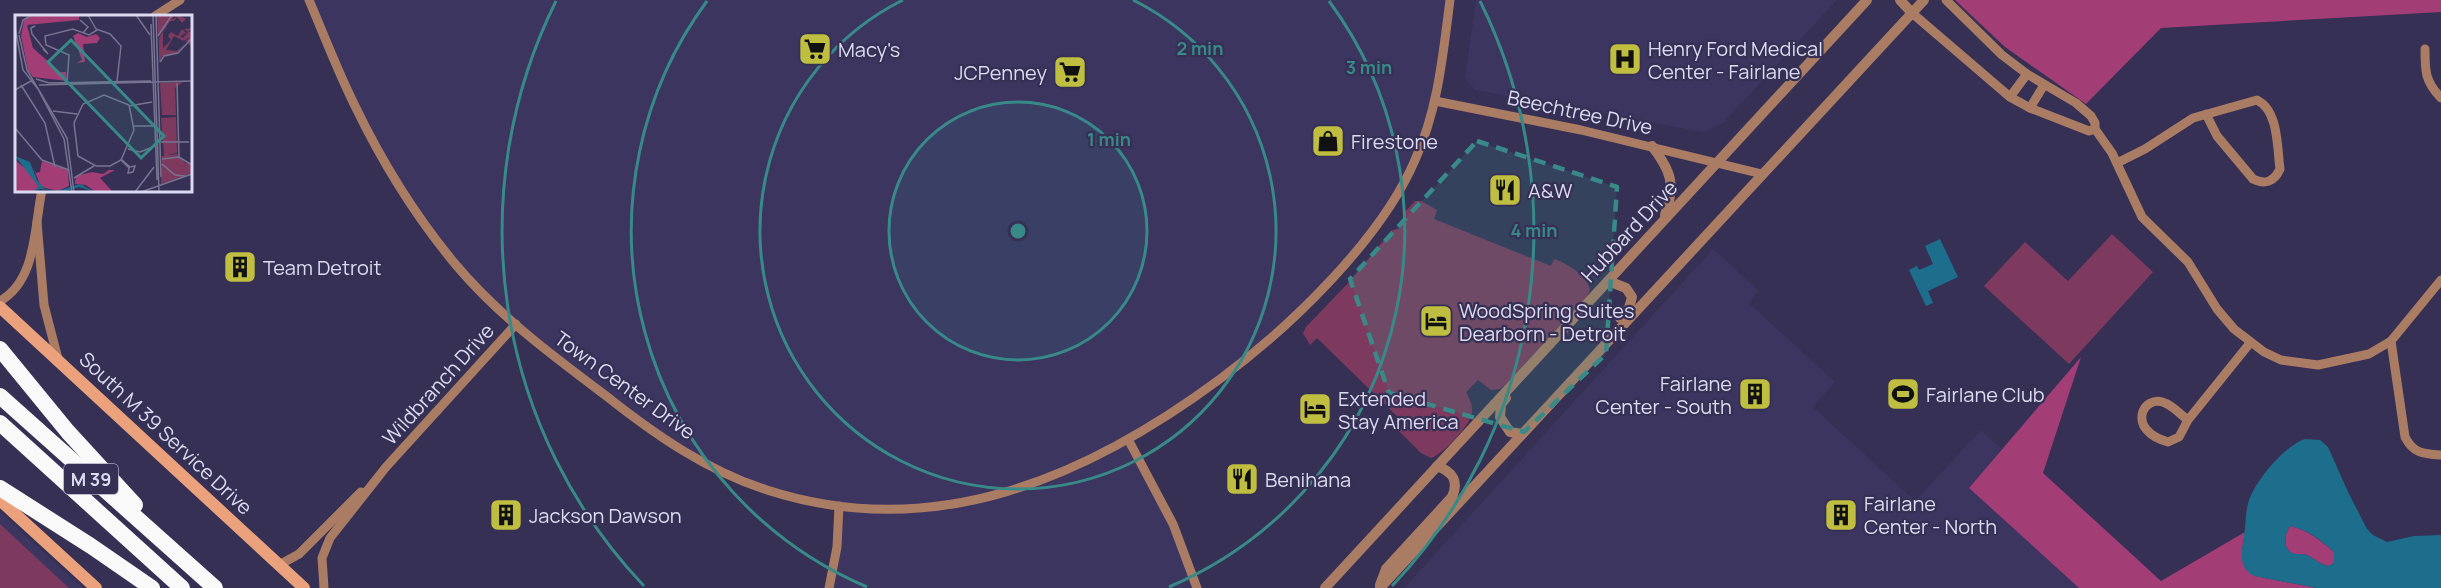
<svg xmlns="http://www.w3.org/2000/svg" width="2441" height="588" viewBox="0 0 2441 588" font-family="Manrope,sans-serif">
<rect width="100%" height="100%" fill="#353054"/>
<g fill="#3b3560">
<polygon points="309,0 1450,0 1440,77 1415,160 1361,244 1270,339 1129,441 1153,484 1197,588 829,588 839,506 804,500 695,458 551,354 456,265 381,155"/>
<polygon points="1476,0 1837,0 1722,124 1703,132 1475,90 1465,78"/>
<polygon points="1713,249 1759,291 1749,303 1835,382 1813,407 1915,501 1981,430 2003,450 1969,488 2079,588 1404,588"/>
<polygon points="0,512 83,588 0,588"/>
</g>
<g fill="#7d3a5e">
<path d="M1415 201H1421L1437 210 1434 219 1551 266 1554 259C1568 264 1585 274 1590 289L1587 297 1504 386 1500 389 1491 390 1478 380 1466 392C1470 400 1474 407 1471 416 1468 427 1442 455 1431 458L1421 453 1398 430 1404 423 1317 338 1310 345 1303 333 1306 327 1351 280 1392 230 1399 229 1406 220 1404 213Z"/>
<polygon points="2112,234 2153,272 2069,364 1984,286 2025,242 2068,281"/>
<polygon points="0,524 69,588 0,588"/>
</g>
<g fill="#a23d76">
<polygon points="1955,0 2441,0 2441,12 2161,28 2086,104 2005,47"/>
<polygon points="2081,357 2043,473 2161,581 2245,532 2242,550 2255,576 2317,588 2079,588 1969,488"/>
<path d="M2290 526C2308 530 2320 540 2334 552V563L2329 566C2321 565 2315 559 2307 555 2302 553 2297 555 2292 553 2282 548 2285 533 2290 526Z"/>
</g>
<g fill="#1d6e8d" fill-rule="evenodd">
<polygon points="1940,239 1958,277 1928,291 1933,303 1926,306 1909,270 1917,266 1919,270 1933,264 1925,246"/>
<path d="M2305 439 2320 440 2328 447 2349 494 2367 529 2373 535 2387 542 2414 536 2441 535V588H2317L2254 576C2237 567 2242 552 2244 536 2246 525 2245 514 2248 504 2253 483 2284 446 2305 439ZM2290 526C2308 530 2321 540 2334 552V563L2329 566C2321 565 2315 559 2307 555 2302 553 2296 555 2292 553 2282 548 2285 533 2290 526Z"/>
</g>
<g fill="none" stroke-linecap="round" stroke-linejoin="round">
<g stroke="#aa7c64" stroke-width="9">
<path d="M309 0C324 35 338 72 355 106 382 162 416 217 456 265 499 316 553 356 605 395 654 434 707 471 767 490 934 544 1086 478 1220 379 1289 328 1381 240 1415 160 1438 110 1443 54 1450 0"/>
<polyline points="1946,0 2002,55 2027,74 2076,103 2091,116 2095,123 2095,129 2112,153 2142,217 2188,262 2217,309 2234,329 2264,352 2281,360 2318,365 2369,354 2391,341 2441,280"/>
<polyline points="1912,13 2010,97 2030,108 2089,131 2095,129"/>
<polyline points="155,16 180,0"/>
<path d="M2425 49C2425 72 2425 81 2441 98"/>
<polyline points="2010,97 2027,74"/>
<polyline points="1435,101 1581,130 1762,174"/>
<polyline points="2030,108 2044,85"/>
<path d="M2117 163 2145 149 2193 118 2257 100C2279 111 2277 148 2280 169 2274 182 2265 185 2253 179L2217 136 2206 114"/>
<polyline points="37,222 44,305 58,359"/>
<path d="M0 301C37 280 34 227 42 190"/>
<path d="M2391 341 2405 437C2413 453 2423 454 2440 455"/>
<path d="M2188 420C2181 415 2173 406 2165 403 2143 393 2125 430 2168 442L2179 437 2188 420 2250 343"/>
<polyline points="1129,441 1173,524 1197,588"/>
<polyline points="279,565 299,554 361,492"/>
<polyline points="324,588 322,558 330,538 386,467 516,324"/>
<polyline points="829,588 837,547 839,506"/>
</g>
<g stroke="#aa7c64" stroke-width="10">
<polyline points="1900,0 1912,13"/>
<path d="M1652 146C1671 171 1676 184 1665 215"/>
<polyline points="1608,281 1626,288 1632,297 1629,308 1620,318"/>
<polyline points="1506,398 1501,404 1500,417 1510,432 1522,434"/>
<path d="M1380 585 1386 569 1452 497C1459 481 1453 472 1437 466"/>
<polyline points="1325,588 1867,0"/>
<polyline points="1380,588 1924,0"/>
</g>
<g stroke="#eba27c" stroke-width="12">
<polyline points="0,307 304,588"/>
<polyline points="0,500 96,588"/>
</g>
<g stroke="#f9f9f9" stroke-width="16">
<polyline points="0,349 68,432 135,505"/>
<polyline points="0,396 215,588"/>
<polyline points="0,423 182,588"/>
<polyline points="0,488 91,546 152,588"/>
</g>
</g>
<path fill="#388a88" fill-opacity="0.2" stroke="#388a88" stroke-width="4.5" stroke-dasharray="12 8" stroke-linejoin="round" d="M1477 141 1617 187 1606 354 1524 432 1389 393 1350 279Z"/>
<circle cx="1018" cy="231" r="129" fill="#388a88" fill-opacity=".12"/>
<g fill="none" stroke="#388a88" stroke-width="3">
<circle cx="1018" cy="231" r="129"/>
<path d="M1133 0A258 258 0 1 1 903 0"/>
<path d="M867 587A387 387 0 0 1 707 1M1329 1A387 387 0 0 1 1169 587"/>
<path d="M644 586A516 516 0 0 1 556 1M1480 1A516 516 0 0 1 1392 586"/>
</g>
<defs>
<symbol id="supermarket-square" viewBox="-11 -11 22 22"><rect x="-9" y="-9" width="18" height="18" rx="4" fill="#c0be41" stroke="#353054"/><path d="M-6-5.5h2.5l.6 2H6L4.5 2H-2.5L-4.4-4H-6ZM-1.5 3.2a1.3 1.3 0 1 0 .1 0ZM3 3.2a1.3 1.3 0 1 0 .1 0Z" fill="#111"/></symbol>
<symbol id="hospital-square" viewBox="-11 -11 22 22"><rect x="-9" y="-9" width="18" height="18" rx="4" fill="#c0be41" stroke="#353054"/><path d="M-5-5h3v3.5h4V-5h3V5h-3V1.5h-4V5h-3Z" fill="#111"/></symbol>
<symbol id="shop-square" viewBox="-11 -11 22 22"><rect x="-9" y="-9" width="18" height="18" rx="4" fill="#c0be41" stroke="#353054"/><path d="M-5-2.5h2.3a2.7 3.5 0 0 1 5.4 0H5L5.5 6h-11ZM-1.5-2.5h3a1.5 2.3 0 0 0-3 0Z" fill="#111"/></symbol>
<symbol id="restaurant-square" viewBox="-11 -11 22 22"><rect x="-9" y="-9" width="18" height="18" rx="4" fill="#c0be41" stroke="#353054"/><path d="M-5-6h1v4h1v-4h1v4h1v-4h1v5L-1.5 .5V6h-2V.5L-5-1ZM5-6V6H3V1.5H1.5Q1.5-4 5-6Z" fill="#111"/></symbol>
<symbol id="building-square" viewBox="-11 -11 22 22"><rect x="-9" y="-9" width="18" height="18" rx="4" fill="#c0be41" stroke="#353054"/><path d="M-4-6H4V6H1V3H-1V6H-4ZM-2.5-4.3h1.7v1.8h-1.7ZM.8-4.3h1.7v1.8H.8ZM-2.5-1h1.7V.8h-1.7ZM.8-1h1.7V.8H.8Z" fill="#111"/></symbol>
<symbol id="hotel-square" viewBox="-11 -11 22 22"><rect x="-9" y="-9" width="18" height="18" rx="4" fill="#c0be41" stroke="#353054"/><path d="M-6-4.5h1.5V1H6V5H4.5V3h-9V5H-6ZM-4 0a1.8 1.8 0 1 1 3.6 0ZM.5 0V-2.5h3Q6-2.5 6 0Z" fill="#111"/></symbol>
<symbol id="stadium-square" viewBox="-11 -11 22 22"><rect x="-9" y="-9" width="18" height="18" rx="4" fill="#c0be41" stroke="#353054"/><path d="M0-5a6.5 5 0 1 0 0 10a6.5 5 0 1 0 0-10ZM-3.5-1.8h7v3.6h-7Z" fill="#111"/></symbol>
</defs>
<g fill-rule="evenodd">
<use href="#supermarket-square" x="796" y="30" width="38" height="38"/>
<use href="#hospital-square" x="1606" y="40" width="38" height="38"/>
<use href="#supermarket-square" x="1051" y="53" width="38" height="38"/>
<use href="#shop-square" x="1309" y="122" width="38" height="38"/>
<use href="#restaurant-square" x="1486" y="171" width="38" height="38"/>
<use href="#building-square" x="221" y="248" width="38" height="38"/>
<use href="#hotel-square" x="1417" y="302" width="38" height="38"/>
<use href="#building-square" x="1736" y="375" width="38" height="38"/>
<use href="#stadium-square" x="1884" y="375" width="38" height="38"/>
<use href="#hotel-square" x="1296" y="390" width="38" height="38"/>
<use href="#restaurant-square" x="1223" y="460" width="38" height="38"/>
<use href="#building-square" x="487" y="496" width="38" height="38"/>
<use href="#building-square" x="1822" y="496" width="38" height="38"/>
</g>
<g text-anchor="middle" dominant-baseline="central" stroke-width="4.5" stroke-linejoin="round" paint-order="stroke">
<rect fill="#353054" stroke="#a9a7c1" stroke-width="1.5" x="64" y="464" width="54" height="30" rx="4.5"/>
<g font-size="18" font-weight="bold" fill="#dbdaf0">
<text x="91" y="479">M 39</text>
</g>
<g font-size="20" fill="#dbdaf0" stroke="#353054" text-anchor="start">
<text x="1648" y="48">Henry Ford Medical<tspan x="1648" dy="23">Center - Fairlane</tspan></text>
<text x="838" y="49">Macy's</text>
<text x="1047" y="72" text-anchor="end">JCPenney</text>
<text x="1351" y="141">Firestone</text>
<text x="1528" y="190">A&amp;W</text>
<text x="263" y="267">Team Detroit</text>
<text x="1459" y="310">WoodSpring Suites<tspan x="1459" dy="23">Dearborn - Detroit</tspan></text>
<text x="1732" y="383" text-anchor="end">Fairlane<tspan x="1732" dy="23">Center - South</tspan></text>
<text x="1926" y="394">Fairlane Club</text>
<text x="1338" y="398">Extended<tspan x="1338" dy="23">Stay America</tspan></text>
<text x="1265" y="479">Benihana</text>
<text x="1864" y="503">Fairlane<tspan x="1864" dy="23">Center - North</tspan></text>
<text x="529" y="515">Jackson Dawson</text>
</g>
<g font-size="20" fill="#dbdaf0" stroke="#353054">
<text transform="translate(1580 112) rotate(12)">Beechtree Drive</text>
<text transform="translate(1629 231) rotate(-47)">Hubbard Drive</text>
<text transform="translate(438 384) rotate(-48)">Wildbranch Drive</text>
<text transform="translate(625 385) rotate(36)">Town Center Drive</text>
<text transform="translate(166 433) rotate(43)">South M 39 Service Drive</text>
</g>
</g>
<g transform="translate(15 15)">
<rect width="177" height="177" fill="#353054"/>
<path d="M142 0H159L157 5 164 0 171 4 167 8 162 2 159 6H155L148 17V33L156 25 153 21 156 17 163 21 167 14 171 18 165 21 168 23 173 17 169 14 177 13 173 17H177V32L171 26 175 22 169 26 159 21 151 35 162 36 170 28 162 38 147 41 144 48V23L149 14 143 20ZM168 67 160 73 161 100H147L145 68ZM161 102 162 138 149 141 146 103ZM162 139 170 148 177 147V158L146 169 147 141Z" fill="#7d3a5e"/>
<path d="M64 0V5L12 10 18 33 45 57H51L52 66 18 62 13 55 6 21 9 5 16 1ZM63 18 72 22 81 19 85 23 82 28 68 29 70 47 61 48 67 45 58 21ZM0 145 17 159 24 172 17 177H0ZM27 146 53 155 54 171 43 176 26 172 18 152 21 158 25 157ZM94 155H100L85 163 98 177H80L71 170 60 169 61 161 77 157 88 159Z" fill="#a23d76"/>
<path d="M0 141 15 147 22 165 30 174 43 176 65 169 80 177 64 172 48 177 25 174 17 177 24 172Z" fill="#1d6e8d"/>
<path fill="none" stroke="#777492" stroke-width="1.5" d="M73 0 81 14 95 19 106 31 102 66M121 0 135 20M138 0 144 177M141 0 146 162M65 5 73 12 68 18M136 9 142 165M20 11 16 13 17 19 33 39 28 34M0 12 8 55 23 74 49 124 57 177M4 19 8 5 17 0M4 20 12 55 52 123 59 177M143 21 157 0M145 47 149 41 163 38 177 23M21 64 34 68 136 66M52 68 54 40 31 30 30 21 58 14 74 20 82 15M162 68 164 142M6 70 30 108 40 152M24 70 177 66M0 75 16 66M89 80 114 90 119 115 106 145 95 151H81L63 141 59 108 68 89ZM114 91 137 87M38 96 62 99M119 111H138M0 113 27 145 54 155M146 127H174M113 134 125 137 138 132M147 144 164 142 177 150M106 145 114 153 113 158 118 157 120 151 115 152 106 144M147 149 160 160 170 161M59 163 79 151M120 177 139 152M126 177 177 159"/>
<path fill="#388a88" fill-opacity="0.15" stroke="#388a88" stroke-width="3" d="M56 25 149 121 126 143 33 47Z"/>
<rect width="177" height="177" fill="none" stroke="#dbdaf0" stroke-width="3"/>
</g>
<circle cx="1018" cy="231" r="9" fill="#388a88" stroke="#353054" stroke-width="3"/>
<g font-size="18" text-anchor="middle" font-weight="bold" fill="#388a88" stroke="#353054" stroke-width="4.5" stroke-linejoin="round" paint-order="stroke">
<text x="1200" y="55">2 min</text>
<text x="1369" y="74">3 min</text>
<text x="1109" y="146">1 min</text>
<text x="1534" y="237">4 min</text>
</g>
</svg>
